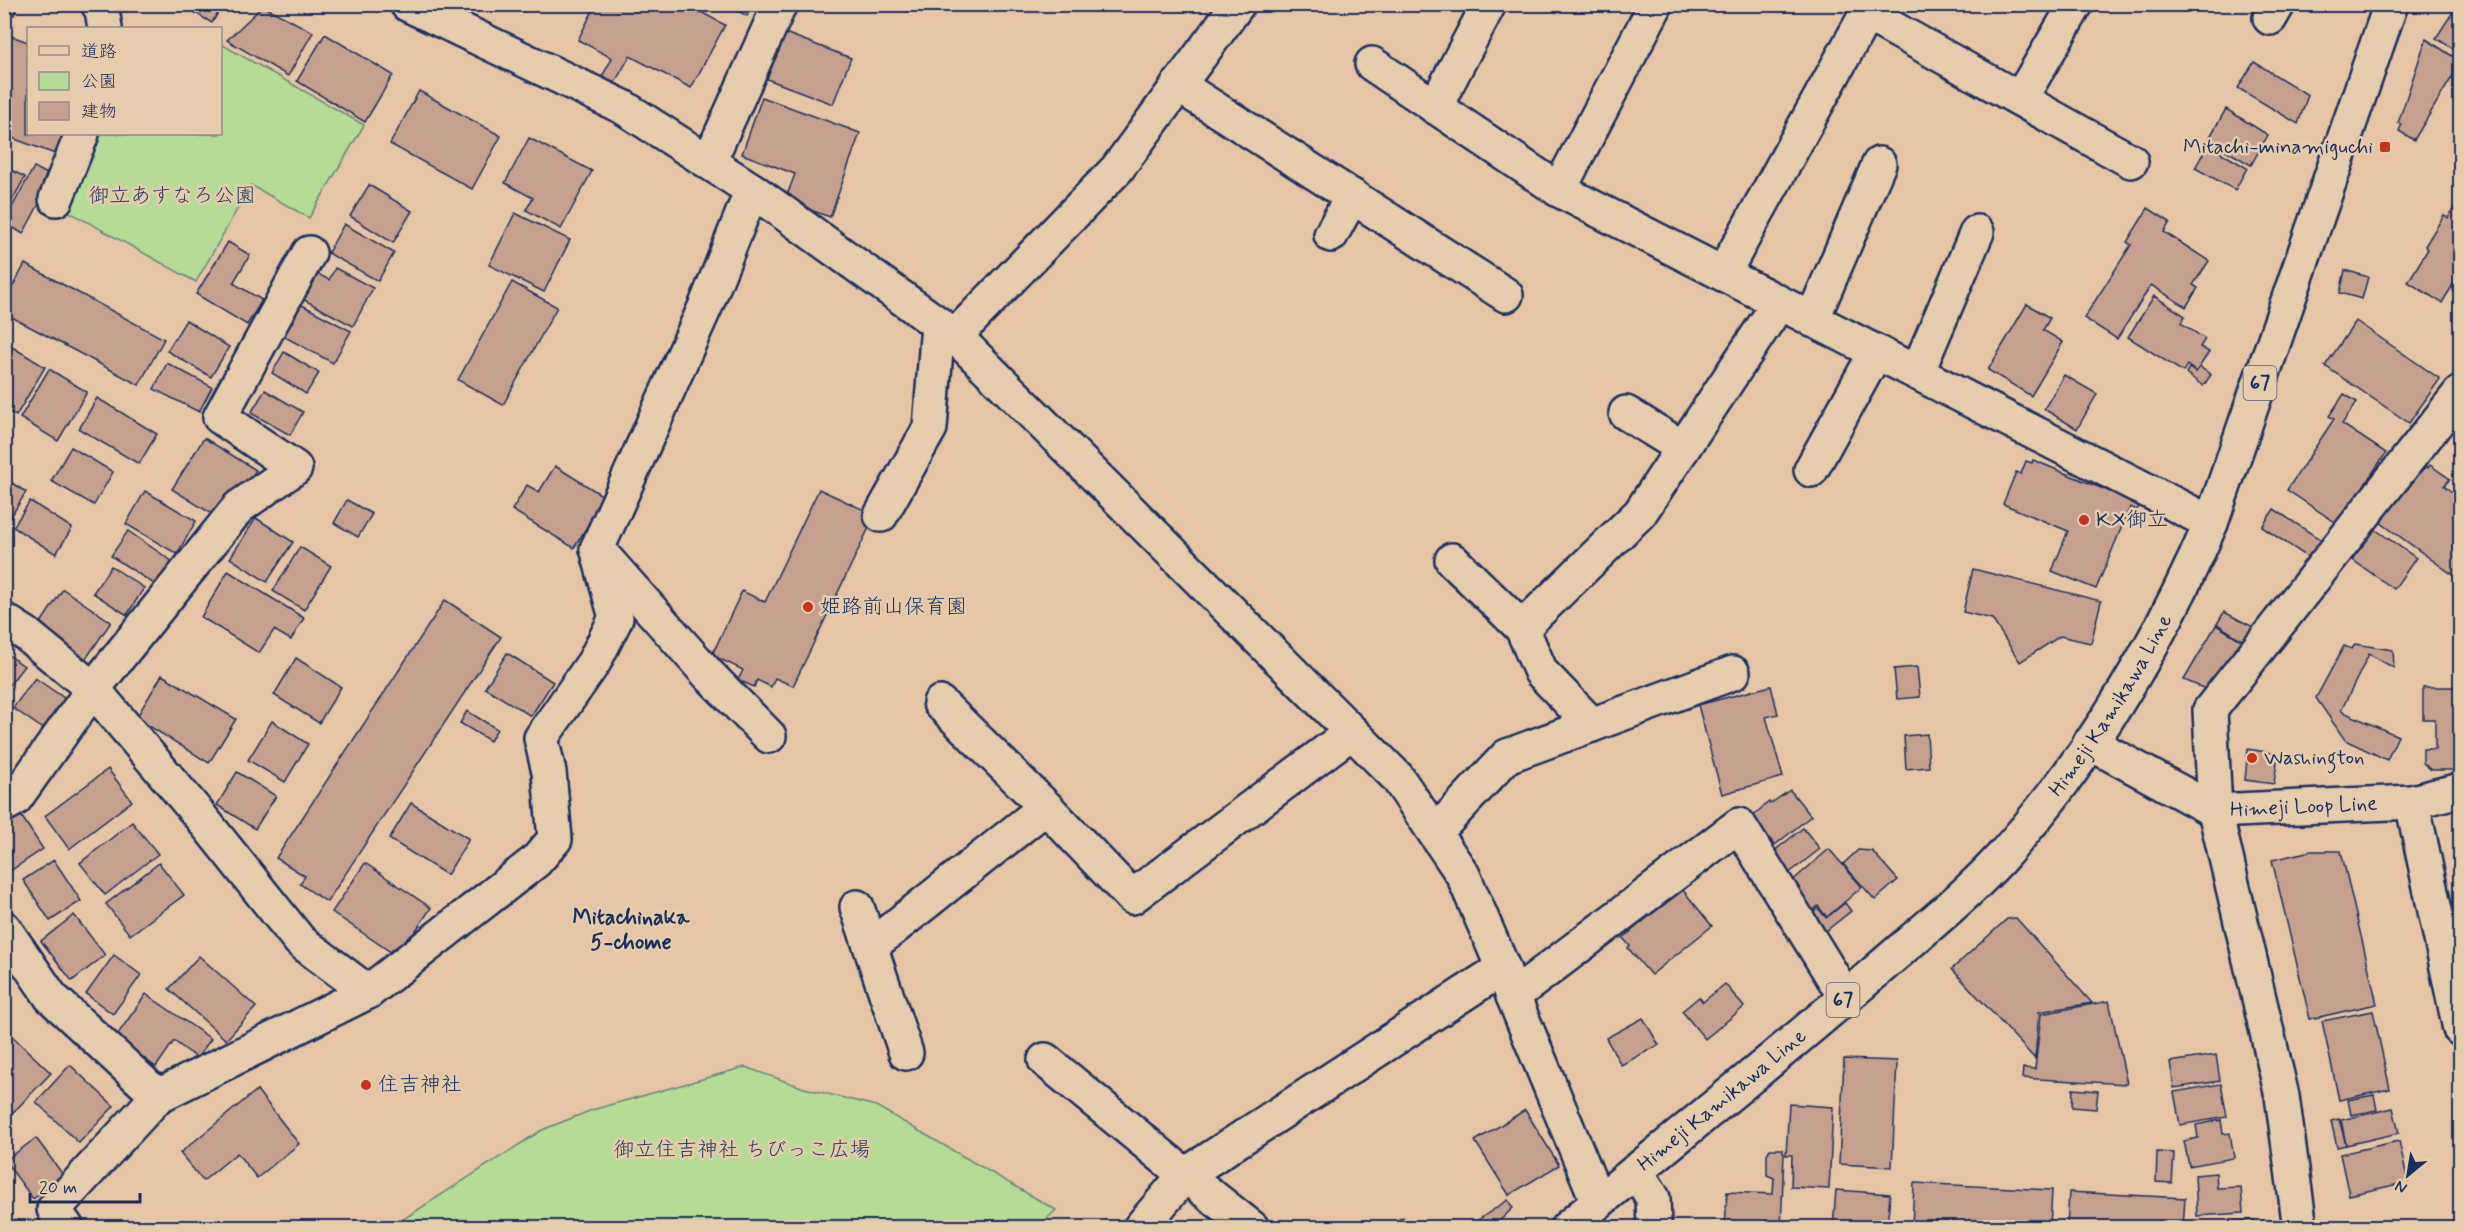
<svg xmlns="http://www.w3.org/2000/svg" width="2465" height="1232" viewBox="0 0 2465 1232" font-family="Mynerve,'Klee One',sans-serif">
<rect width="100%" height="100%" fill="#e5c5a6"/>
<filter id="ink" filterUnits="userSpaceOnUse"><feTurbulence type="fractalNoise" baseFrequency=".0167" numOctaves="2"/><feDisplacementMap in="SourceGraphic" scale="12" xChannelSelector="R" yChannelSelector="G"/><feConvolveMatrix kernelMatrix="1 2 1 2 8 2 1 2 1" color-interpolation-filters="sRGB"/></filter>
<g filter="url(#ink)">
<g fill="#b5db96" stroke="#68857a" stroke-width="1.5">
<polygon points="221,44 364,125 309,218 251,185 196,282 62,208 93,134 220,134"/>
<polygon points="745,1067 804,1088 876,1106 1056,1210 1037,1228 391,1227 542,1130 592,1110"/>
</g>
<g fill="#c6a08e" stroke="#1b2f5e" stroke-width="1.5">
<polygon points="4,4 18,4 14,15 4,12"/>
<polygon points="180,4 223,4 212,23"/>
<polygon points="596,4 686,4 725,25 691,88 630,56 614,84 602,77 612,58 578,40"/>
<polygon points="725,4 753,4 747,16"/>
<polygon points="2458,4 2460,4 2460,53 2436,38"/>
<polygon points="263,6 313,32 288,76 227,40"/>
<polygon points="785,33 851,58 833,104 767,79"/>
<polygon points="325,34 393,75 365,122 297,81"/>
<polygon points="11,36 28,42 28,134 63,134 55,154 4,135 4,53"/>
<polygon points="2426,39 2460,61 2460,64 2414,140 2399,131 2402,124 2398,123"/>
<polygon points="2254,62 2308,95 2298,124 2238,88"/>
<polygon points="419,91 501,136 472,189 390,144"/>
<polygon points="762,97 860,133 830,217 785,201 795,174 742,154"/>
<polygon points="2226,109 2268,135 2251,165 2208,140"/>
<polygon points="529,138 592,171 561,229 526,210 533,198 505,183"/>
<polygon points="2208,145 2247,168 2235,190 2195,168"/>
<polygon points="34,167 53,177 23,234 4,222"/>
<polygon points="9,169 25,177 4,215 4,178"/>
<polygon points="369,185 412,211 393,243 350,216"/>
<polygon points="2460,197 2460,273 2442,303 2408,282 2428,249 2425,246 2444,215 2448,218"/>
<polygon points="2148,208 2170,222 2164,232 2209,261 2193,285 2198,288 2186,307 2151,285 2117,339 2084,318 2131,245 2127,242"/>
<polygon points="515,213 570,240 544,292 489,265"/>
<polygon points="344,224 394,253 378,281 328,253"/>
<polygon points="228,242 250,255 233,283 262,300 247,325 196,294"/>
<polygon points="25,264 164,339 139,385 4,313 4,302"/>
<polygon points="335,268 373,288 353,326 295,295 309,269 329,280"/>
<polygon points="2345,270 2368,277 2362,299 2340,293"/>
<polygon points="512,282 557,307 503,405 458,380"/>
<polygon points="2154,296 2185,316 2181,323 2205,339 2200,347 2209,352 2196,372 2187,365 2183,372 2128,337"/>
<polygon points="300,304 351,331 333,363 283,336"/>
<polygon points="2027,304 2050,318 2043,330 2063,342 2031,396 1988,370"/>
<polygon points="186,320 229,347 211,377 167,351"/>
<polygon points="2356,321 2440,379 2409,423 2325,366"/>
<polygon points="4,342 45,367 16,416 4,409"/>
<polygon points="284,352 319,373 306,394 272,373"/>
<polygon points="167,363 212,387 199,412 154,389"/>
<polygon points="2200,367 2211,375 2203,386 2186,373 2189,368 2196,372"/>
<polygon points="49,369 87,392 58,441 20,418"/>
<polygon points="2064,375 2097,394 2077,429 2044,409"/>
<polygon points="265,390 303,412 290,435 251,413"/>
<polygon points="2344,394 2357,402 2342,424 2386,453 2338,524 2287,490 2334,419 2329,416"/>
<polygon points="97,398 157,434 139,464 79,429"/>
<polygon points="204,438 256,470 223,521 172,489"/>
<polygon points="71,447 113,472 94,505 51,481"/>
<polygon points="2033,460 2140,504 2137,510 2130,507 2096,589 2052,571 2068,531 2003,504 2016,472 2021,474 2026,461 2032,463"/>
<polygon points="2420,462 2428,468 2430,465 2450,479 2444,486 2460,498 2460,580 2377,520"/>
<polygon points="555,466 605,497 574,548 512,510 527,485 539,492"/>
<polygon points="4,478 26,492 4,528"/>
<polygon points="819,489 875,515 793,686 775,678 771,687 757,680 754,687 738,680 743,670 712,655 742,591 765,602"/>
<polygon points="145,491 196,521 177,554 126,524"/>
<polygon points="347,500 372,514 358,537 334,523"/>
<polygon points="30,501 72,528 56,554 13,527"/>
<polygon points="2274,509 2321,540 2309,558 2262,527"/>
<polygon points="256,518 293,542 267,582 230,558"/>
<polygon points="2369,525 2416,558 2394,589 2347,556"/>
<polygon points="128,531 173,562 157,586 111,556"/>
<polygon points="300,547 331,566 304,610 273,591"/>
<polygon points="111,566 144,588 127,615 93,593"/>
<polygon points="1973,569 2101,601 2091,643 2060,636 2020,662 1992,619 1963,612"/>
<polygon points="228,571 304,618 291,640 274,630 259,653 201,617"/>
<polygon points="63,589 111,622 83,663 35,632"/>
<polygon points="445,600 501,637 327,902 300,884 305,876 276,858"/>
<polygon points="2224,612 2257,629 2248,644 2217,624"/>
<polygon points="2216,625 2248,644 2208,690 2184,680"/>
<polygon points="2355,644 2393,650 2394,668 2369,654 2341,711 2398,736 2387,760 2345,740 2316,698 2344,646 2352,649"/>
<polygon points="4,652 24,666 4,692"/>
<polygon points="507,653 553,682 531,716 485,688"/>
<polygon points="296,658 341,687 319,723 274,695"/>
<polygon points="1917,667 1920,697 1897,699 1894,669"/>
<polygon points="162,675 236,719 209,763 136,718"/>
<polygon points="35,678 70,702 49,733 13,708"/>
<polygon points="1771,686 1778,714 1766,717 1783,777 1722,794 1698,705"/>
<polygon points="2423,687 2460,687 2460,770 2431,770 2423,763 2423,749 2435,749 2435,719 2423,719"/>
<polygon points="467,711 497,729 490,741 460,723"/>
<polygon points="272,721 308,744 285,782 248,760"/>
<polygon points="1927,734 1929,767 1906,769 1904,736"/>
<polygon points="2248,749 2278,754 2274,784 2245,780"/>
<polygon points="108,769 132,801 69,849 45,816"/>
<polygon points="237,772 276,796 255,829 217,805"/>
<polygon points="1790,790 1811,816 1775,845 1751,817 1769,802 1770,804"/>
<polygon points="411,803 469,839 447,875 389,839"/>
<polygon points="20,814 43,849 4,875 4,824"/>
<polygon points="132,822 158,854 105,895 80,863"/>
<polygon points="1803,828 1820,849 1779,881 1763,860"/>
<polygon points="1829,849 1862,887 1827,917 1818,906 1806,916 1783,889"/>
<polygon points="1858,850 1872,851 1898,880 1875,900 1843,864"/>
<polygon points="2311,851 2341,851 2377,1004 2310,1019 2272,860"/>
<polygon points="54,860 81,901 50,921 23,880"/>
<polygon points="159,863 184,895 130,935 106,904"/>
<polygon points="365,863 431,908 398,957 332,912"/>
<polygon points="1682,889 1712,926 1651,975 1628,948 1630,946 1623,938"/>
<polygon points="1845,903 1851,911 1817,938 1803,920 1818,908 1826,918"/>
<polygon points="74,915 105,955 72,981 41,941"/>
<polygon points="2016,918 2092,1003 2039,1012 2035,1059 1952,969 2007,919"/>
<polygon points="114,955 141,975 113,1014 86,994"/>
<polygon points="199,956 256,1007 226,1040 169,989"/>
<polygon points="1725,984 1744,1007 1705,1039 1682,1011 1699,997 1703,1002"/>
<polygon points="146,994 211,1039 197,1058 174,1041 156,1067 115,1038"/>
<polygon points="2109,1001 2127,1084 2022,1078 2023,1068 2035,1069 2041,1014"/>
<polygon points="2373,1011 2390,1089 2339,1100 2322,1021"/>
<polygon points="1643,1018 1659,1045 1621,1065 1606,1038"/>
<polygon points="12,1036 51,1073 5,1121 4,1044"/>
<polygon points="2216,1055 2220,1081 2174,1088 2170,1062"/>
<polygon points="1844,1059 1897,1061 1892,1167 1839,1164"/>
<polygon points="70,1065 114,1106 79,1143 36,1102"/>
<polygon points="2221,1084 2227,1117 2180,1125 2174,1092"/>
<polygon points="2073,1089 2098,1091 2096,1109 2072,1107"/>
<polygon points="257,1090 299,1144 257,1178 237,1153 203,1181 180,1153"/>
<polygon points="2374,1095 2377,1110 2351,1115 2348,1100"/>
<polygon points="1789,1104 1833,1107 1829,1189 1791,1187 1792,1155 1786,1155"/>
<polygon points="2393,1108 2399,1133 2346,1145 2341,1120"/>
<polygon points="1525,1110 1559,1165 1509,1195 1475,1141"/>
<polygon points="2339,1119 2346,1145 2337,1147 2331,1121"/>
<polygon points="2221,1120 2223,1134 2230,1133 2234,1158 2189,1166 2184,1141 2198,1138 2196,1125"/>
<polygon points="36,1138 64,1176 33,1199 5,1161"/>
<polygon points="2399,1141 2408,1182 2349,1195 2340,1154"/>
<polygon points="1770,1149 1782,1149 1784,1154 1781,1228 1725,1228 1727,1192 1773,1194 1774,1178 1767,1175 1767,1154"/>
<polygon points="2157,1152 2174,1153 2172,1183 2156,1182"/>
<polygon points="2216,1173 2217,1188 2241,1187 2243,1213 2197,1216 2195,1175"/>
<polygon points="1914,1183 2052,1190 2050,1228 1912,1227"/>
<polygon points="1836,1190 1890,1194 1887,1228 1833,1228"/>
<polygon points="2069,1192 2185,1198 2183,1228 2067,1228"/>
<polygon points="1508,1200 1513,1208 1492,1228 1466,1228"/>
<polygon points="1403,1217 1408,1228 1383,1228"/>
<polygon points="2254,1220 2254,1228 2202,1228 2202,1224"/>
</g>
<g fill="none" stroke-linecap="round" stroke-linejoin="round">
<defs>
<g id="street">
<polyline points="98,4 102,10 105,28"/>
<polyline points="407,4 623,107 752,190 955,336 1397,777 1463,875 1503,968 1513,996 1598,1202"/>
<polyline points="1656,4 1559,190 2211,523"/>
<polyline points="1867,14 2131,161"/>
<polyline points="2270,18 2278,4"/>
<polyline points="1372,64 1559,190"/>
<polyline points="1178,85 1506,295"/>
<polyline points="2020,99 2076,4"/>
<polyline points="1435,107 1489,4"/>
<polyline points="709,162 780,4"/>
<polyline points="752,190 706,305 597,549 708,674 769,736"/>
<polyline points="56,199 82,134"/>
<polyline points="1331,235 1352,196"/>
<polyline points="1723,274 1872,4"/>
<polyline points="1812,320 1879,164"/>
<polyline points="955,336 1117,169 1238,4"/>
<polyline points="1917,373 1977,232"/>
<polyline points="1626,413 1683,448"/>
<polyline points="1811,470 1876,352"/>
<polyline points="881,515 930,428 938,324"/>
<polyline points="1452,560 1522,628 1541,672 1592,725"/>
<polyline points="4,620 26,634 93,689 200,816 300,941 368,992 158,1096 54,1209 67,1228"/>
<polyline points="1522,628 1640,513 1779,303"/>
<polyline points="940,703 1046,807 1132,897 1352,732"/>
<polyline points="2412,802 2460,1029"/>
<polyline points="4,805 15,799 93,689 239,507 295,468 220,417 309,253"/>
<polyline points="2215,811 2210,710 2460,393"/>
<polyline points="1435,833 1507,756 1733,673"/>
<polyline points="857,907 906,1053"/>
<polyline points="4,928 51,997 158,1096"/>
<polyline points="871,946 1046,807"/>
<polyline points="368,992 536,861 555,839 549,772 541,738 594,662 616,618 599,556"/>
<polyline points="1513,996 1739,825 1846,998"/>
<polyline points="1045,1060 1185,1175 1140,1228"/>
<polyline points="1636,1171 1653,1198 1654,1228"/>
<polyline points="1252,1228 1185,1175 1503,968"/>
</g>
<g id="secondary">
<path id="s1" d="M2090 743 2215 811 2412 802 2460 790"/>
<polyline points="2215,811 2282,1096 2300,1228"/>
</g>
<g id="primary">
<path id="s2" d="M1567 1228C1669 1143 1774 1060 1874 973 1916 936 1962 900 2000 859 2088 761 2159 644 2211 523L2391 4"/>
</g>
</defs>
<use href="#street" stroke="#1b2f5e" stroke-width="38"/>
<use href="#secondary" stroke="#1b2f5e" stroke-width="38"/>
<use href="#primary" stroke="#1b2f5e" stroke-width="38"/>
<use href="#street" stroke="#e5ccad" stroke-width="33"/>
<use href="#secondary" stroke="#e5ccad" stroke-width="33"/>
<use href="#primary" stroke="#e5ccad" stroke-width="33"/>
</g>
</g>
<g fill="#c8321e" stroke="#e5ccad" stroke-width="2">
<rect x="2379" y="141" width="12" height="12" rx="3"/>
<circle cx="2084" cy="520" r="6"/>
<circle cx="808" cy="607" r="6"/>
<circle cx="2252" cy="758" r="6"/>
<circle cx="366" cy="1085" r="6"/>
</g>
<g text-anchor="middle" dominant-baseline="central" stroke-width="5" stroke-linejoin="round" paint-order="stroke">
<g fill="#e5ccad" stroke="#585e76" stroke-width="1.5">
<rect x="2243.5" y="366" width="33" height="34" rx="4.5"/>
<rect x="1826.5" y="983" width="33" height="34" rx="4.5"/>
</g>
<g font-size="20" font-weight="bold" fill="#1b2f5e">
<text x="2260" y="383">67</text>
<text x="1843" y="1000">67</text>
</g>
<g font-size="21" fill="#1b2f5e" stroke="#e5ccad" text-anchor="start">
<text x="2373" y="147" text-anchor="end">Mitachi-minamiguchi</text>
<text x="2096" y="520">KX御立</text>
<text x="820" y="607">姫路前山保育園</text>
<text x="2264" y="758">Washington</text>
<text x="378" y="1085">住吉神社</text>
</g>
<g font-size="21" fill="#2a4064" stroke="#e5ccad">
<text x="172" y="196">御立あすなろ公園</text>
<text x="742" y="1150">御立住吉神社 ちびっこ広場</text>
</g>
<g font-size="21" fill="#1b2f5e" stroke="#e5ccad">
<text stroke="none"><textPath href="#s2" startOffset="759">Himeji Kamikawa Line</textPath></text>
<text stroke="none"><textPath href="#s1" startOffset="231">Himeji Loop Line</textPath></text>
<text stroke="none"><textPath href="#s2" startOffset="201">Himeji Kamikawa Line</textPath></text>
</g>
<g font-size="22" font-weight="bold" fill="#1b2f5e" stroke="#e5ccad">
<text x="631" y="918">Mitachinaka<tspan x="631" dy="25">5-chome</tspan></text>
</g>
</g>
<rect width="2465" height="1232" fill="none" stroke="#e5ccad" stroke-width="24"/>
<rect x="12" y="12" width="2441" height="1208" fill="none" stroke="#1b2f5e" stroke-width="2" filter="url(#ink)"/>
<rect x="27" y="27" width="195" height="108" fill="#e5ccad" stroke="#948d8d" stroke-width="1.5"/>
<rect x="39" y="46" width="30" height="9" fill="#e5ccad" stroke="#948d8d" stroke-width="1.5"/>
<text x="81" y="57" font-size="18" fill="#1b2f5e">道路</text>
<rect x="39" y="72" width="30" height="18" fill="#b5db96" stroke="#948d8d" stroke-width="1.5"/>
<text x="81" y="87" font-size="18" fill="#1b2f5e">公園</text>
<rect x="39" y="102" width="30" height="18" fill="#c6a08e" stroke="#948d8d" stroke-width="1.5"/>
<text x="81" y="117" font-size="18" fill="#1b2f5e">建物</text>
<g transform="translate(2408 1175) rotate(210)" stroke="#e5ccad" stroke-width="4.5" paint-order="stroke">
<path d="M0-4.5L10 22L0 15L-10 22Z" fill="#1b2f5e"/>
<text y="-9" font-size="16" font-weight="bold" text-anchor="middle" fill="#1b2f5e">N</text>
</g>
<path d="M30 1193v9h110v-9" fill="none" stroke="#1b2f5e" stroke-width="3"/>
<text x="39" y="1193" font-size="18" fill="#1b2f5e" stroke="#e5ccad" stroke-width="4.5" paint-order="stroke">20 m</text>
</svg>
